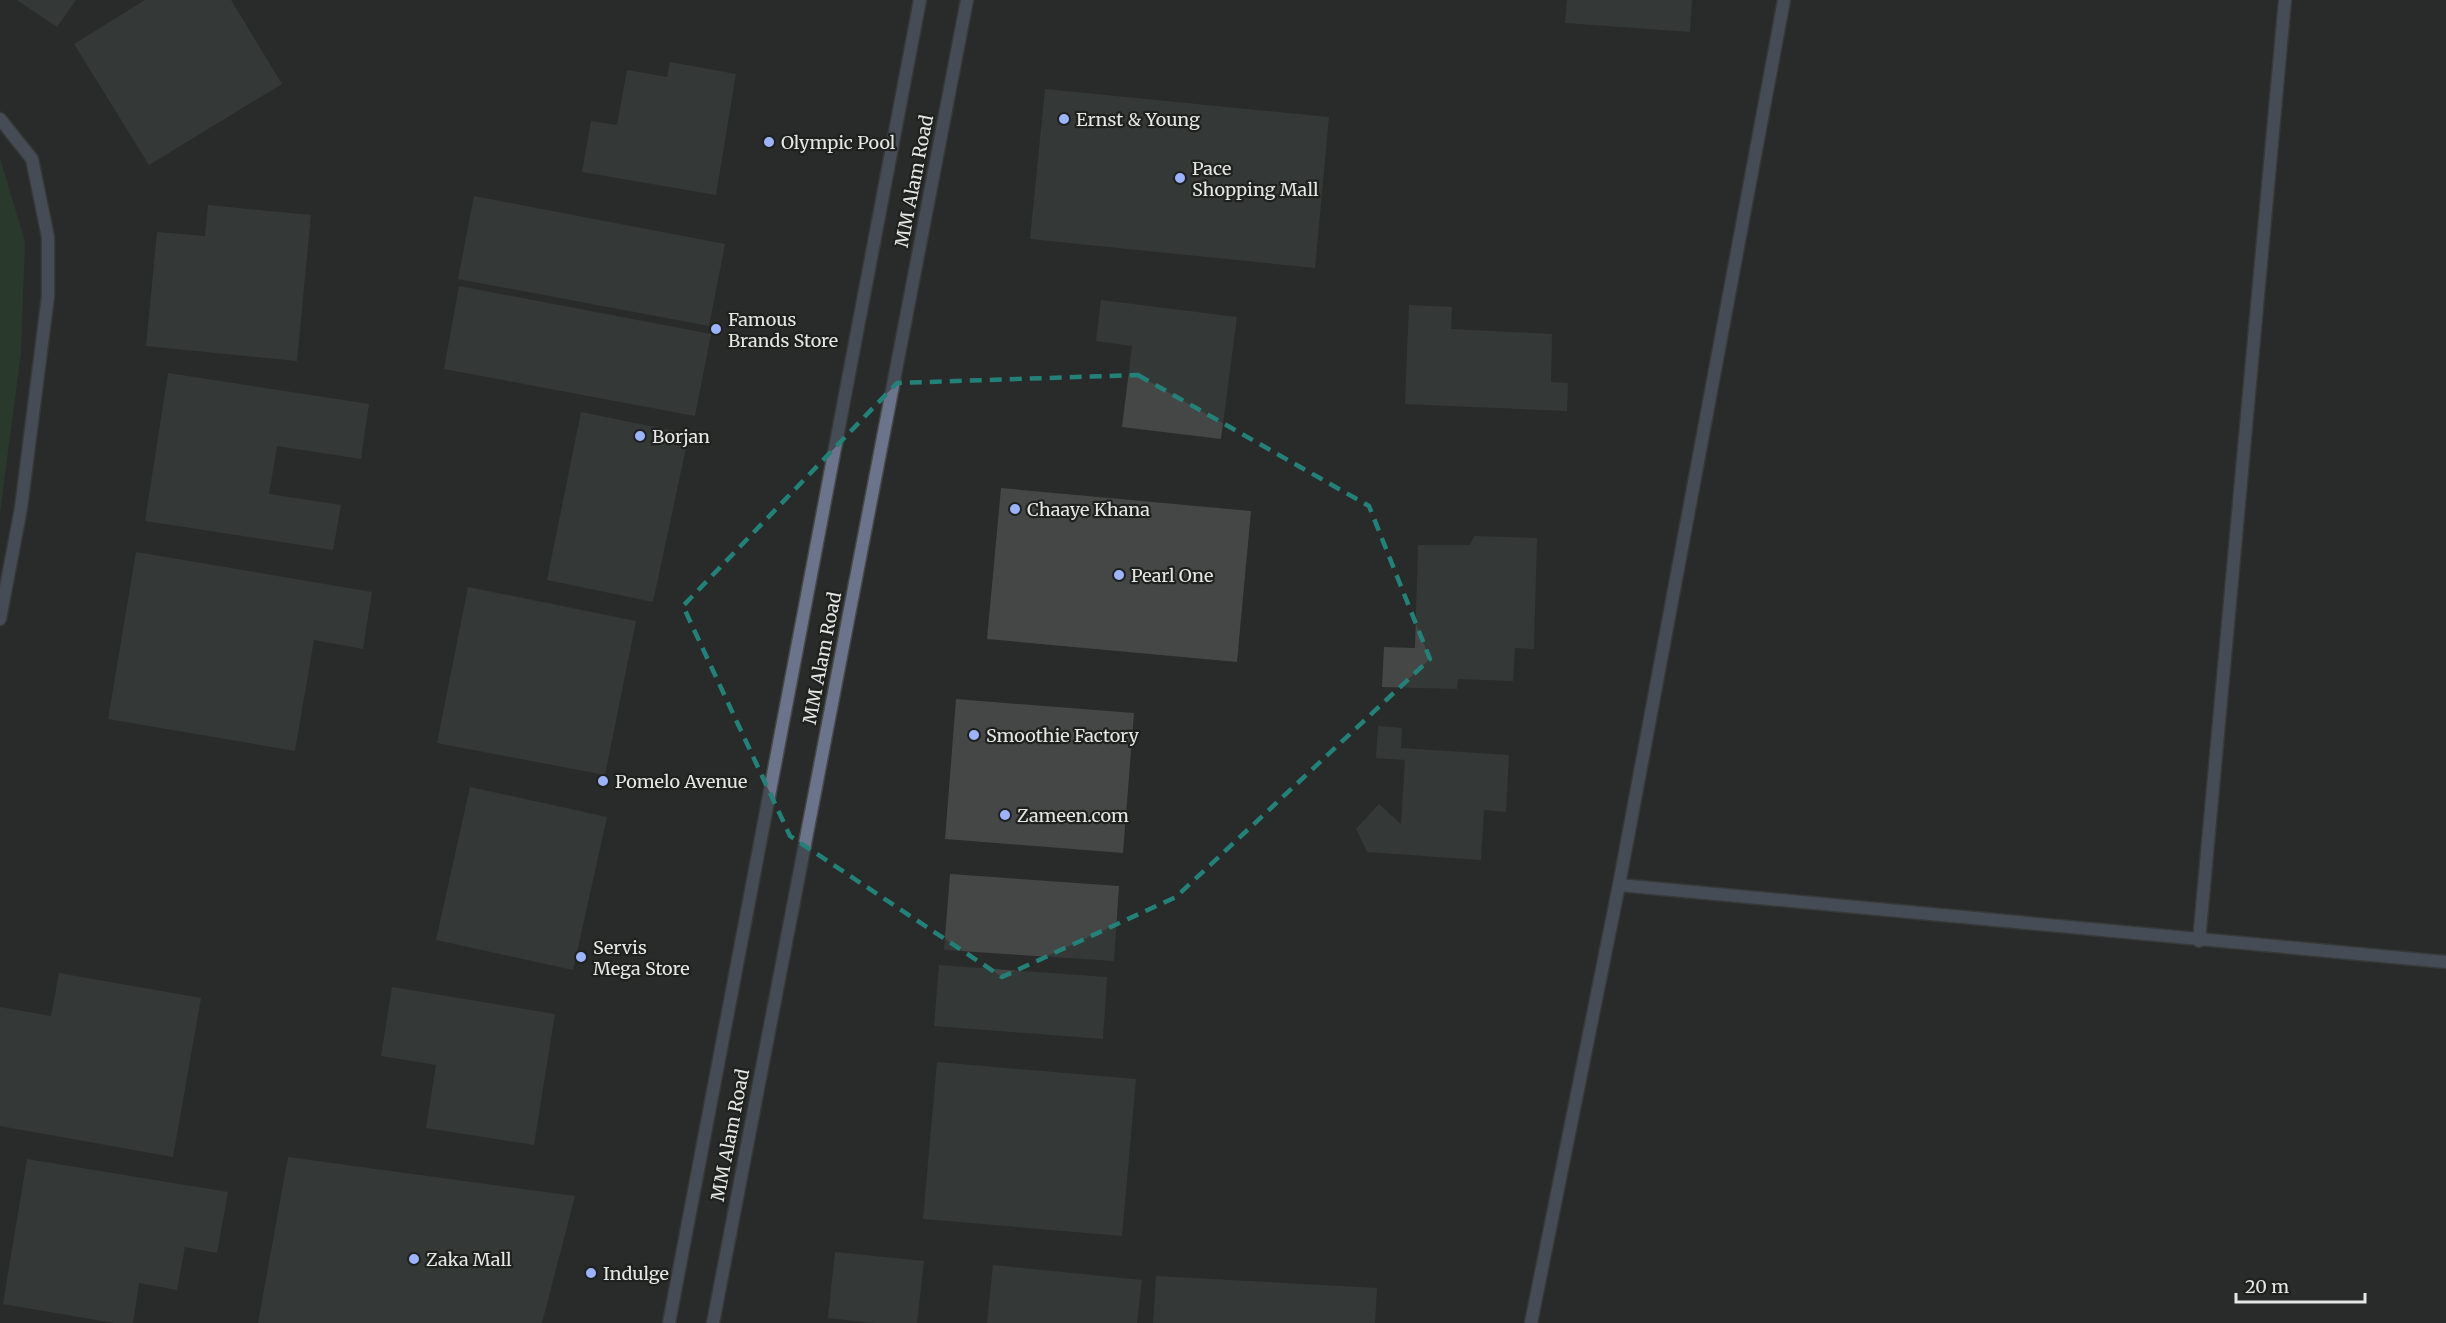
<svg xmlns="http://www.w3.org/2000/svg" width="2446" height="1323" viewBox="0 0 2446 1323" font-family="Merriweather,serif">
<rect width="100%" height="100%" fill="#282b29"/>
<polygon fill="#2a4930" points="0,158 25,242 21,353 0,513"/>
<g fill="#444745">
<polygon points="17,0 76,0 57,27"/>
<polygon points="145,0 231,0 282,84 149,165 74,44"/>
<polygon points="1567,0 1692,0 1690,32 1565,23"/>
<polygon points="670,62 736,74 716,195 582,172 591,121 617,125 627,70 667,77"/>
<polygon points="1045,89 1329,117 1315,268 1030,239"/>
<polygon points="474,196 725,244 709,326 458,279"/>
<polygon points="208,205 311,215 297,361 146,346 157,232 205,236"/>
<polygon points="459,286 711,334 695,416 444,369"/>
<polygon points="1101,300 1237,317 1221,439 1122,427 1132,346 1096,341"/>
<polygon points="1409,305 1452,307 1451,329 1552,334 1551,382 1568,383 1567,411 1405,404"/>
<polygon points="168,373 369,404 361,459 277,446 269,494 341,505 333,550 145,521"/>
<polygon points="581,412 689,434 653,602 547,580"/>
<polygon points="1001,488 1251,511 1237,662 987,639"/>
<polygon points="1474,536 1537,538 1534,649 1515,648 1513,681 1458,679 1457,689 1382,687 1384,647 1415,648 1418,545 1470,545"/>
<polygon points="136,552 372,592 363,649 314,640 295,751 108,719"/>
<polygon points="468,587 636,621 605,775 437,743"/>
<polygon points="956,699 1134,713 1123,853 945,839"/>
<polygon points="1378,726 1402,728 1401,748 1509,755 1506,812 1484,810 1481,860 1367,852 1356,829 1379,804 1401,824 1405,760 1376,758"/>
<polygon points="470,787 607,817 573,970 436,940"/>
<polygon points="950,874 1119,886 1114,961 944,950"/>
<polygon points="939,965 1107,977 1103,1039 934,1026"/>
<polygon points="59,973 201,998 173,1157 0,1126 0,1007 51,1016"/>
<polygon points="392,987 555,1014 534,1145 426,1128 436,1065 381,1056"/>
<polygon points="937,1062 1136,1079 1122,1236 923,1219"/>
<polygon points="288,1157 575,1196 542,1323 258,1323"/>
<polygon points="27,1159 228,1192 217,1253 185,1247 177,1290 139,1283 133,1323 114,1323 3,1304"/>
<polygon points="835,1252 924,1261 917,1323 874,1323 828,1318"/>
<polygon points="993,1265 1142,1280 1137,1323 987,1323"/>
<polygon points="1156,1276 1377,1288 1375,1323 1153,1323"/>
</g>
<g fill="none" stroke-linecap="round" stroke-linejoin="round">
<defs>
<g id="minor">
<polyline points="0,119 32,159 48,237 48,296 21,508 0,619"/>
<polyline points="1619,885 2446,962"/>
<polyline points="2199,941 2285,0"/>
<polyline points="1531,1323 1619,885 1784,0"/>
</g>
<g id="tertiary">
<polyline points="669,1323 920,0"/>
<polyline points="713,1323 967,0"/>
</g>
</defs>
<use href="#minor" stroke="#464947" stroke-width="15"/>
<use href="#tertiary" stroke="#464947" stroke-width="15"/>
<use href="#minor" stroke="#6c748c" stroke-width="12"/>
<use href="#tertiary" stroke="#6c748c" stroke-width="12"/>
</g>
<path d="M0 0H2446V1323H0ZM1138 375 1369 506 1430 659 1176 897 1002 977 790 836 683 606 897 383Z" fill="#282b29" fill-opacity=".55" fill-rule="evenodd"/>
<path fill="none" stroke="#24817a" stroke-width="4.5" stroke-dasharray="12 8" stroke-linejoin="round" d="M1138 375 1369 506 1430 659 1176 897 1002 977 790 836 683 606 897 383Z"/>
<g fill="#9cb4fd" stroke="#1f211f" stroke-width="2">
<circle cx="1064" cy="119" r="6"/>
<circle cx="769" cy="142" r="6"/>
<circle cx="1180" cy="178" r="6"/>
<circle cx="716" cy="329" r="6"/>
<circle cx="640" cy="436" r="6"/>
<circle cx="1015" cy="509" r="6"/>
<circle cx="1119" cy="575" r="6"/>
<circle cx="974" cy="735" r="6"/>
<circle cx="603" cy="781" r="6"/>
<circle cx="1005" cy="815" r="6"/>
<circle cx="581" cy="957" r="6"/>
<circle cx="414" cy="1259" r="6"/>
<circle cx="591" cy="1273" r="6"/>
</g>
<g text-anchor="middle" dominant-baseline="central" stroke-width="4.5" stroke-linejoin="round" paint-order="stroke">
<g font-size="18" fill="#e5e7e6" stroke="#1f211f" text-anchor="start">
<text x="1076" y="119">Ernst &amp; Young</text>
<text x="781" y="142">Olympic Pool</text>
<text x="1192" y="168">Pace<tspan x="1192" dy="21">Shopping Mall</tspan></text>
<text x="728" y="319">Famous<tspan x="728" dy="21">Brands Store</tspan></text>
<text x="652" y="436">Borjan</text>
<text x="1027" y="509">Chaaye Khana</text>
<text x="1131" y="575">Pearl One</text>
<text x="986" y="735">Smoothie Factory</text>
<text x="615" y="781">Pomelo Avenue</text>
<text x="1017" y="815">Zameen.com</text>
<text x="593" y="947">Servis<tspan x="593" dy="21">Mega Store</tspan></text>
<text x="426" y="1259">Zaka Mall</text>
<text x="603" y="1273">Indulge</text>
</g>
<g font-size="18" fill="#e5e7e6" stroke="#1f211f">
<text transform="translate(914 181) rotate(-79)">MM Alam Road</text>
<text transform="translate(822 658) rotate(-79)">MM Alam Road</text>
<text transform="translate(730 1135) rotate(-79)">MM Alam Road</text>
</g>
</g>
<path d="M2236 1293v9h129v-9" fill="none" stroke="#e5e7e6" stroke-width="3"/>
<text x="2245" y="1293" font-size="18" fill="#e5e7e6" stroke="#1f211f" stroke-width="4.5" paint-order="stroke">20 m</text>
</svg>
